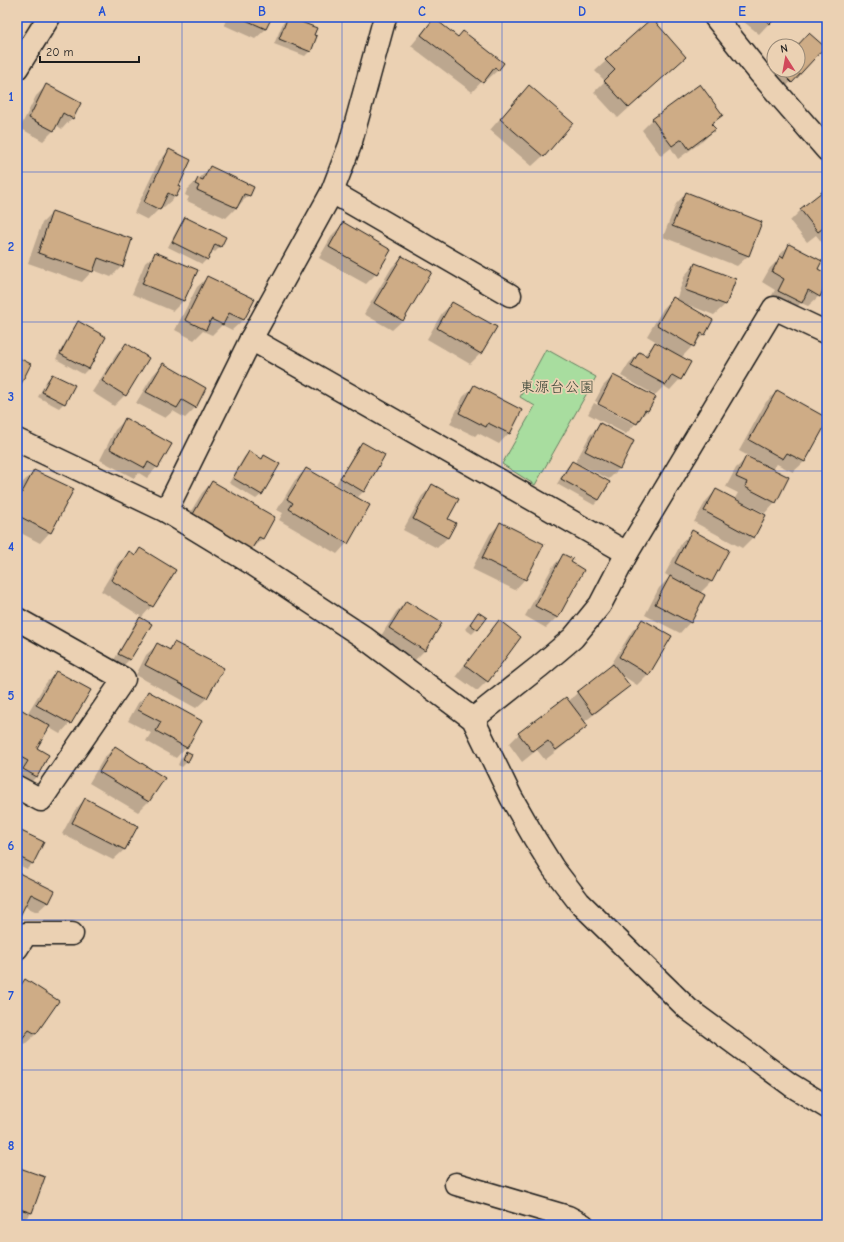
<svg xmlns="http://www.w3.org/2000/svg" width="844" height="1242" viewBox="0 0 844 1242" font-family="'Comic Neue','Klee One',sans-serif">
<rect width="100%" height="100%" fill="#ebd1b3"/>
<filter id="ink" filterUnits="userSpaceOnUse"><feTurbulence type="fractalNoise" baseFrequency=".025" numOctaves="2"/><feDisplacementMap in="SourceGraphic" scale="8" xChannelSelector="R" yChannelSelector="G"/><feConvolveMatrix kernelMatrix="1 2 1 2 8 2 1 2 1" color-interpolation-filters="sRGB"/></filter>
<g filter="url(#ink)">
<polygon fill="#a8dd9f" stroke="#627c5e" points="546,349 596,377 535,485 502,464 535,406 520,397"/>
<g fill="#0003">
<polygon points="227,17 271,17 266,29 255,39 224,25"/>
<polygon points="738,17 775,17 759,34"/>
<polygon points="289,18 310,51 305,56 274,44 283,23"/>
<polygon points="434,19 458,38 502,63 498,70 487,80 485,78 472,92 411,46 424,30"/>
<polygon points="798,46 823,47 786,87 772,74 776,70 798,70"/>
<polygon points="685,57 618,118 594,92 605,81 595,71 606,61"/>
<polygon points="700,85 722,115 711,125 715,129 704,140 678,159 671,148 661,156 642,130 652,120"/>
<polygon points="46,86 72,118 62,129 56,125 54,130 43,141 20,128 36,96"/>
<polygon points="519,97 543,156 532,166 490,130"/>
<polygon points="170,150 178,187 180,188 175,197 164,207 161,206 159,209 148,220 134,213 159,161"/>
<polygon points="210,168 249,195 226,218 187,201 189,197 185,195 187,190"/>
<polygon points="827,190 827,249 816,235 807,242 790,221 801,210"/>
<polygon points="686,193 748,256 737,266 663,237 676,204"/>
<polygon points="52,213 122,266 111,277 93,270 82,282 28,263 42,223"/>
<polygon points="185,219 220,247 215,252 212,250 207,259 202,264 168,247 180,224"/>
<polygon points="343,224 390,251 376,274 366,284 319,258 333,234"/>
<polygon points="789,245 817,270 827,276 827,278 819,296 808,306 801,303 790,313 768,302 775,290 762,282 770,268 777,261 779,256"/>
<polygon points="156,253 196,270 183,301 173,311 132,294 145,263"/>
<polygon points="402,257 403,320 392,330 364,314 392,267"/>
<polygon points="695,264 735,279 725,305 714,315 686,304 685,305 712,320 704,334 681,358 680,379 670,390 664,386 655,395 621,376 629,363 639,353 644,355 655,343 664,348 665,347 647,336 663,309 673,298 676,300 685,275"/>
<polygon points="208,277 253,300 243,320 232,330 222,325 212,335 203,331 194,340 175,330 197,287"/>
<polygon points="453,303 481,353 470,364 427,339 442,313"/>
<polygon points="78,323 105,337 88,369 83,374 56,359 73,328"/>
<polygon points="126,344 125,395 114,406 92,392 116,355"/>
<polygon points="163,364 205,389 195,408 185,418 173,411 165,418 136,403 153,375"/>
<polygon points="52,375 64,403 59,408 38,397 47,380"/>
<polygon points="613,376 647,411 626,434 588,414 594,403 634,424 634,421 595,401 603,386"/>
<polygon points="474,386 509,433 499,444 478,433 475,436 450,424 463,397"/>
<polygon points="777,391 827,420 804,462 793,472 777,464 771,470 775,502 765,513 736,499 736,500 765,516 753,537 742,548 694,522 706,501 716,490 734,500 738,493 726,487 736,468 747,458 753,460 754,459 739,451 766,402"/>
<polygon points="126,419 157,467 147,478 139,473 134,478 100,460 115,430"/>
<polygon points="600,425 633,441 619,469 609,479 581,465 581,467 609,483 599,500 594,505 557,484 567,467 572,462 575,463 590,435"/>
<polygon points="362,443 363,492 358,497 336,484 357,448"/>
<polygon points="249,452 261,460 264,456 262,494 256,499 229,483 244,457"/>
<polygon points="306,469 347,543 337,554 279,520 283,513 277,510 295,480"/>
<polygon points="34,472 50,532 40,543 17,531 17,494 23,482"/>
<polygon points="212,482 274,518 262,539 251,549 182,526 202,493"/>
<polygon points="433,485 447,519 455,524 447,538 437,548 403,530 422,496"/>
<polygon points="501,523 525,579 515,590 472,569 490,534"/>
<polygon points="692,532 727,550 711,582 700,593 690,622 680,633 645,615 659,588 670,577 665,574 682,542"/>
<polygon points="140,549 152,606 142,617 101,591 118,563 129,553 134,556"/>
<polygon points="563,556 557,617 546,628 525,616 553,566"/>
<polygon points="406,602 425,650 414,661 379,639 396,612"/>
<polygon points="478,613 477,629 472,634 465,629"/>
<polygon points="140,618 151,625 129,660 124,665 114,660 135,623"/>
<polygon points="642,620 670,637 648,674 637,685 620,674 628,686 618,696 584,722 586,726 576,736 545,760 537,750 522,762 509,744 519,734 568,702 577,693 609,668 632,631"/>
<polygon points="499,622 487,681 477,691 456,676 489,632"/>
<polygon points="175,643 207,698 196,708 136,675 146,655 157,645 168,650"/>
<polygon points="56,672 70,723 60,734 48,727 36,748 48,755 36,777 26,787 17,782 18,771 17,708 27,714 46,683"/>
<polygon points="148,693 186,747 176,758 146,741 151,733 128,721 138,703"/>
<polygon points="115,747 148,802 138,812 89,783 104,758"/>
<polygon points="186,753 187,762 182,767 178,765 181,758"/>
<polygon points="85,799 136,826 124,850 113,860 62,834 75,810"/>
<polygon points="17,830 43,843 32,864 27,869 17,864"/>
<polygon points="17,873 48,902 37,912 24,906 17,919"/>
<polygon points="25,980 36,1034 25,1044 19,1041 17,1043 17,989"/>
<polygon points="17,1168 31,1213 21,1223 17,1222"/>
</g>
<g fill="#ceac86" stroke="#1c1c1c">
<polygon points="239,17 272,17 266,29"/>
<polygon points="288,17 317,28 314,35 317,36 311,52 279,39"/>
<polygon points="761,17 777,17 770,24"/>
<polygon points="434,18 458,37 463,31 504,63 498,71 495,67 483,83 421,35"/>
<polygon points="652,18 686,57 629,108 604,81 615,70 605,60"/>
<polygon points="809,33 825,47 792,83 779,70 798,70 798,46 797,46"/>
<polygon points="46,84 81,103 73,119 63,113 54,131 29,118"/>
<polygon points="700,84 723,115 711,124 716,129 689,149 682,139 672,146 652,119"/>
<polygon points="529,85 573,123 544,157 500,119"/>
<polygon points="169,149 191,160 179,186 181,187 176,197 168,193 160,210 144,202"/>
<polygon points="210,166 254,187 250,196 244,194 237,208 197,190 199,186 195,184 198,178 203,180"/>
<polygon points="827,188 827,225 818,232 800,209"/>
<polygon points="686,192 762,222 749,256 672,226"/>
<polygon points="52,211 132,239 123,267 98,258 93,272 38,253"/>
<polygon points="185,217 226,237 221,247 215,244 208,260 172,242"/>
<polygon points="343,222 391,250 377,274 329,247"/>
<polygon points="789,244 822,261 818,269 827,274 827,281 820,297 808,290 802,303 778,291 784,279 772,272 780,256 783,258"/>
<polygon points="155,252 198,270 184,301 142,284"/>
<polygon points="402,256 432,272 403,321 374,303"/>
<polygon points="695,263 736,279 726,305 685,290"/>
<polygon points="207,276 255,299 244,320 229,313 223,325 211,319 206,330 185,320"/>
<polygon points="673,297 713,320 705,335 701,333 694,347 657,325"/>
<polygon points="452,302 497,327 481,354 437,328"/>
<polygon points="78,321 106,337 89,369 60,354"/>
<polygon points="655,342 691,362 681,380 672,375 666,385 631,366 639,352 647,356"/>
<polygon points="126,343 149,358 126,396 102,381"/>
<polygon points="17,357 31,364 17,392"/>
<polygon points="163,363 206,388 196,408 182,400 177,408 146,392"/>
<polygon points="52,374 75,385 65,404 42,392"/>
<polygon points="613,375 656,397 648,411 645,410 637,424 598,404"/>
<polygon points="474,385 522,410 510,434 488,423 486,427 459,413"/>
<polygon points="777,390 827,418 827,422 805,462 787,453 783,459 749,440"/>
<polygon points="125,418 172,444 158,468 148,462 145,468 110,449"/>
<polygon points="600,423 634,441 620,469 585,451"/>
<polygon points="362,442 385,455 364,492 340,478"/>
<polygon points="249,451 262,459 264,455 280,464 262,495 233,478"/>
<polygon points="746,456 789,477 776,503 745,487 747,482 736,477"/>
<polygon points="572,461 610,482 599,500 561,479"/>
<polygon points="306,468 370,505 348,544 289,509 293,503 287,499"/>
<polygon points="34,470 74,489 51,533 17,515 17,502"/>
<polygon points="212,481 275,517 263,539 259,537 251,550 192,516"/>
<polygon points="432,484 459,499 448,519 456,523 448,538 413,519"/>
<polygon points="716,489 766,515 754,538 704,511"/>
<polygon points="500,522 544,544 526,580 482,558"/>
<polygon points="692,530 729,550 712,582 675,563"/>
<polygon points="140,548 176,570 153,607 111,580 129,551 135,556"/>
<polygon points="563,554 573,559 571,562 584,570 558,618 535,606"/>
<polygon points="670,576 705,595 691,623 655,604"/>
<polygon points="406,601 442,623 425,651 389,628"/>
<polygon points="478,612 487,618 478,630 470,624"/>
<polygon points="140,617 152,624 130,660 118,654"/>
<polygon points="642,619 672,636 649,675 619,657"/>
<polygon points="499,620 521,637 488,682 465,665"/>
<polygon points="174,642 224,668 207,698 145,665 157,643 170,650"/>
<polygon points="613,664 630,686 593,714 577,692"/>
<polygon points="56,671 91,690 71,724 36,705"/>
<polygon points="148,691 202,721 187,748 156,731 161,722 138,710"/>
<polygon points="566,697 588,726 556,750 548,741 533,752 518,733"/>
<polygon points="17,707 50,726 37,748 49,755 37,777 23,769 28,761 17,755"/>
<polygon points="115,746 165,778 149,802 99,772"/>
<polygon points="186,751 192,754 188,762 183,760"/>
<polygon points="85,798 138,826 125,850 72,823"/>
<polygon points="17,829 44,842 33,864 17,856"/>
<polygon points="17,872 55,891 49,903 31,894 17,922"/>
<polygon points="25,979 59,1001 36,1034 29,1030 20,1041 17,1039 17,991"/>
<polygon points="17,1167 45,1177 32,1213 17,1208"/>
</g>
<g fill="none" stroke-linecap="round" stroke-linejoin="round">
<defs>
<g id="minor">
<polyline points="715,17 759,72 827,150"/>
<polyline points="17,68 49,17"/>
<polyline points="332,192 510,295"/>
<polyline points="251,339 627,553"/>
<polyline points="17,440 166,511 253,564 362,636 473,719 511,797 535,839 553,868 579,902 688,1009 791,1085 827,1107"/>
<polyline points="166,511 251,339 332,192 350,145 385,17"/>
<polyline points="17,619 124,679 41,800 17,787"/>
<polyline points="473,719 540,666 573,638 600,605 627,553 774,308 827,333"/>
<polyline points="17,948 26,934 72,934"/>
<polyline points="456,1184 568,1217 583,1225"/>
</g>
</defs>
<use href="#minor" stroke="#1c1c1c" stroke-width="25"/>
<use href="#minor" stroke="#ebd1b3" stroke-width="22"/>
</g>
</g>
<path fill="none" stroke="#1d4ed8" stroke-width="1" stroke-opacity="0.55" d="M182 17V1225M342 17V1225M502 17V1225M662 17V1225M17 172H827M17 322H827M17 471H827M17 621H827M17 771H827M17 920H827M17 1070H827"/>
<g text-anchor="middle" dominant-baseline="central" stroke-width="3.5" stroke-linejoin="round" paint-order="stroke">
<g font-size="15" fill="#384336" stroke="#ebd1b3">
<text x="557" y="387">東源台公園</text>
</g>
</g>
<rect width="844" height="1242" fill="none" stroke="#ebd1b3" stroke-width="44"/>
<g transform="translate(786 58) rotate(349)"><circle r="19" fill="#ebd1b3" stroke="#988977"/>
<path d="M0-3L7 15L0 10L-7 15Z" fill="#d1495b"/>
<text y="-6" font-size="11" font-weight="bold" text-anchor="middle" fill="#1c1c1c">N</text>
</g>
<path d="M40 56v6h99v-6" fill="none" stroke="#1c1c1c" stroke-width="2"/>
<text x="46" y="56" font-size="12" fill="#1c1c1c" stroke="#ebd1b3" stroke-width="3" paint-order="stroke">20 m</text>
<rect x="22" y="22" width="800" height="1198" fill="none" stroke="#1d4ed8" stroke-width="1.5"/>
<g font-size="13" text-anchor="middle" font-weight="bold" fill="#1d4ed8">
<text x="102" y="16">A</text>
<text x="262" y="16">B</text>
<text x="422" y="16">C</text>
<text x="582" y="16">D</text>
<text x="742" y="16">E</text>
<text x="11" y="101">1</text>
<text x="11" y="251">2</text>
<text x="11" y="401">3</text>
<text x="11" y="551">4</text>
<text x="11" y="700">5</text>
<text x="11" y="850">6</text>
<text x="11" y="1000">7</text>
<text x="11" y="1150">8</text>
</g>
</svg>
